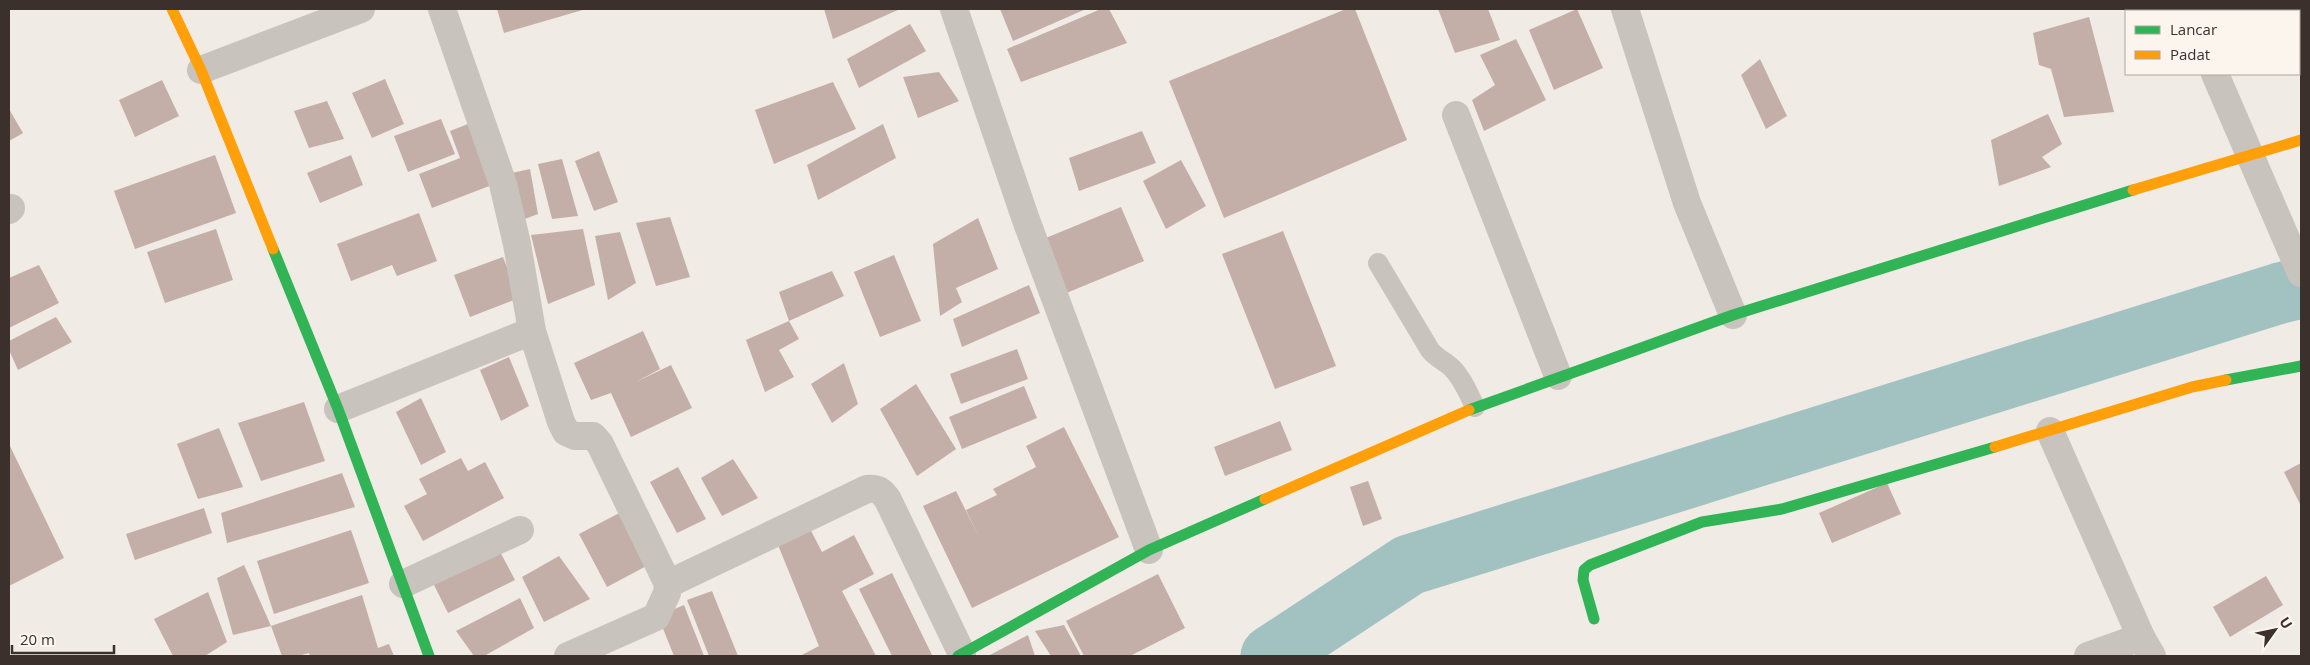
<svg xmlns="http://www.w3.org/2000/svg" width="2310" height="665" viewBox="0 0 2310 665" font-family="'Open Sans',sans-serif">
<rect width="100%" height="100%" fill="#f0ebe5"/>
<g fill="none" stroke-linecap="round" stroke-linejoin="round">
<polyline stroke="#a1c2c1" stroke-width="61" points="1271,656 1409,565 2280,293 2301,288"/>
</g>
<g fill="#c3afa7">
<polygon points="497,9 586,9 504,33"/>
<polygon points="824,9 900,9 833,39"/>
<polygon points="1000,9 1086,9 1013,41"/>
<polygon points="1101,9 1109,9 1127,43 1021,82 1007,49"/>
<polygon points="1346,9 1355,9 1407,140 1224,218 1169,81"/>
<polygon points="1438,9 1488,9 1500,40 1455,53"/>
<polygon points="1577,9 1603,68 1554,90 1529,30"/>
<polygon points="2089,17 2114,112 2064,117 2051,69 2039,65 2033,33"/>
<polygon points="910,24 926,51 859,88 847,59"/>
<polygon points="1516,39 1546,100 1484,131 1472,100 1495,85 1480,55"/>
<polygon points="1760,59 1787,116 1766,129 1741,75"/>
<polygon points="939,72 959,101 918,118 903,77"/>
<polygon points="385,79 404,124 372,138 352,93"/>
<polygon points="162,80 179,116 135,137 119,100"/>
<polygon points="833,82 856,129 774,164 755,110"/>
<polygon points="327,101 344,139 309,148 294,111"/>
<polygon points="9,109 23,133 9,141"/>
<polygon points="2048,114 2062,144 2042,157 2051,167 1999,186 1991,140"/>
<polygon points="441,119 455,154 408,172 394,136"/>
<polygon points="473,122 497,183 432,208 419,174 460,158 450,131"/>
<polygon points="883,124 896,158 818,200 807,165"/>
<polygon points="1142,131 1156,163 1079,191 1069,158"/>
<polygon points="599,151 618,202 594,211 575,161"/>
<polygon points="215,155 236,213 135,249 114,191"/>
<polygon points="351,155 363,185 320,203 307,173"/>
<polygon points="562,159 578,216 552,219 538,164"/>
<polygon points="1181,160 1206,206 1166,229 1143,181"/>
<polygon points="530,169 538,214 522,220 512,173"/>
<polygon points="1121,207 1144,261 1064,294 1041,240"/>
<polygon points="419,213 437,261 397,276 392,265 351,281 337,244"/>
<polygon points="670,217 690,277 656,286 636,223"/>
<polygon points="978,218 998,269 956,288 962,302 940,316 933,244"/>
<polygon points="216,229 233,280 165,303 147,252"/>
<polygon points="583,229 595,285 548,304 531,235"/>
<polygon points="1283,231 1336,366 1275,389 1222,254"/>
<polygon points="620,232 636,283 608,300 595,236"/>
<polygon points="894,255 921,321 880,337 854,272"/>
<polygon points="503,257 519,298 470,317 454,275"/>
<polygon points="39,265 59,303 9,328 9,278"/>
<polygon points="832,271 844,296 789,321 779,292"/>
<polygon points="1029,285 1040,313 962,347 953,319"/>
<polygon points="56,317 72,342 18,370 9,350 9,341"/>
<polygon points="789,321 799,339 779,350 794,377 765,392 746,340"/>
<polygon points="643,331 660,369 636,382 671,365 692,408 631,437 611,393 591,400 574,363"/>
<polygon points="1017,349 1028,379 961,404 950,374"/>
<polygon points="509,357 529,406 501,421 480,370"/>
<polygon points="844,363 858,404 832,423 811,384"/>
<polygon points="916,384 956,449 917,476 880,409"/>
<polygon points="1024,386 1037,418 962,449 949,417"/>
<polygon points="421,398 446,452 421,465 396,412"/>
<polygon points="304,402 325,461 261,481 238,423"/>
<polygon points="1280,421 1292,450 1225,476 1214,447"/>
<polygon points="1064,427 1119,537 972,608 923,506 956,491 979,537 966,510 997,495 993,489 1036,467 1026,446"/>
<polygon points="219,428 243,487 198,499 177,444"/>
<polygon points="9,444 64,558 9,586"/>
<polygon points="461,458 468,471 485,462 504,498 423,541 404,506 427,494 419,479"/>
<polygon points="733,459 758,498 722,516 701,478"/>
<polygon points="2301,463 2301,506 2284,472"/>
<polygon points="678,467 706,519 677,533 650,482"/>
<polygon points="342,473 355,507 227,543 221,513"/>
<polygon points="1368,481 1382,519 1363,526 1350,487"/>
<polygon points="1887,483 1901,514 1832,543 1819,513"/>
<polygon points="204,508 212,533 135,560 126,534"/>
<polygon points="627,509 654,562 607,587 579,534"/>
<polygon points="807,523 822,552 854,535 874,574 842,591 876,656 800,656 819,646 776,540"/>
<polygon points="351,530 369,583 274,614 257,561"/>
<polygon points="498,548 515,580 448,613 432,581"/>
<polygon points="559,556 590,599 544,622 522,577"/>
<polygon points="244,565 271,626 233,635 217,578"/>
<polygon points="892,573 932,655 892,656 859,589"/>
<polygon points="1158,574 1185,628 1130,656 1084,656 1066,621"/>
<polygon points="2266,576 2283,605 2230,637 2213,607"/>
<polygon points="712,591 738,656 709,656 687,600"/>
<polygon points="208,592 227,642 205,656 173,656 154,619"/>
<polygon points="362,595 378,648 389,644 394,656 310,656 309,653 298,656 282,656 271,626"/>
<polygon points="520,598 534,628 484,656 474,656 456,631"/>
<polygon points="684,605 704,656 674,656 658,616"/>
<polygon points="1064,625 1081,656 1051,656 1035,631"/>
<polygon points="1028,635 1035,656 988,656"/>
</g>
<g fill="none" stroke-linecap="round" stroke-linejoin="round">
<path stroke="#c9c3be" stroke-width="20" d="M1378 263 1430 350C1436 358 1445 361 1452 368 1462 378 1469 394 1475 407"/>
<g stroke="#c9c3be" stroke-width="28">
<polyline points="442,9 503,184 517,244 532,331 561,422 566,432 575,436 593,436 600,444 668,584"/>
<polyline points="954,9 1026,220 1149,550"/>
<polyline points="1625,9 1687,203 1733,315"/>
<polyline points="2187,9 2188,11"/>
<polyline points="201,70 361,9"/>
<polyline points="2215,74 2301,273"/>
<polyline points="1456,115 1558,376"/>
<polyline points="9,210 11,208"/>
<polyline points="338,409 532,331"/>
<polyline points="2050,431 2141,637 2152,656"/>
<polyline points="403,584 520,530"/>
<path d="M568 656 656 617 667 593 668 584 867 489C878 488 882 491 888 500L962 654"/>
<polyline points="2088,656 2141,637"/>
</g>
<g stroke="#30b455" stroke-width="11">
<polyline points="273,249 338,409 429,656"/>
<polyline points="2226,380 2301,366"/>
<polyline points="1469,410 1733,315 2133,190"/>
<polyline points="1594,619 1583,580 1584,570 1590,565 1702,522 1782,509 1995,447"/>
<polyline points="958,656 1149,550 1265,499"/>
</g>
<g stroke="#ff9f0a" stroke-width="11">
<polyline points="172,9 201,70 273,249"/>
<polyline points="2133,190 2301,140"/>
<polyline points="1995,447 2192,387 2226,380"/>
<polyline points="1265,499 1469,410"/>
</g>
</g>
<rect width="2310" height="665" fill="none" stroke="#3b302b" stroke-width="20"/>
<rect x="2125" y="10" width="175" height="65" fill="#fbf5ee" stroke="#aea6a0"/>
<rect x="2135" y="26" width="25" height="8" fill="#30b455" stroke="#aea6a0"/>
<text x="2170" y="35" font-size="15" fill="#3b302b">Lancar</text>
<rect x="2135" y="51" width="25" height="8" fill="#ff9f0a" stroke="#aea6a0"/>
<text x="2170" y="60" font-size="15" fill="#3b302b">Padat</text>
<g transform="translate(2275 630) rotate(57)" stroke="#fbf5ee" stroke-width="4" paint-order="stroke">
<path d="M0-4L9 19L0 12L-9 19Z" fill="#3b302b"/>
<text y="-8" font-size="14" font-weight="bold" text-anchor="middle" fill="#3b302b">U</text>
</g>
<path d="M12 645v8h102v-8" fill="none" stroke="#3b302b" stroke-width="2.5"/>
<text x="20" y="645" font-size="15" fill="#3b302b" stroke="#fbf5ee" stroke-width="4" paint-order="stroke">20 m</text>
</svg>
